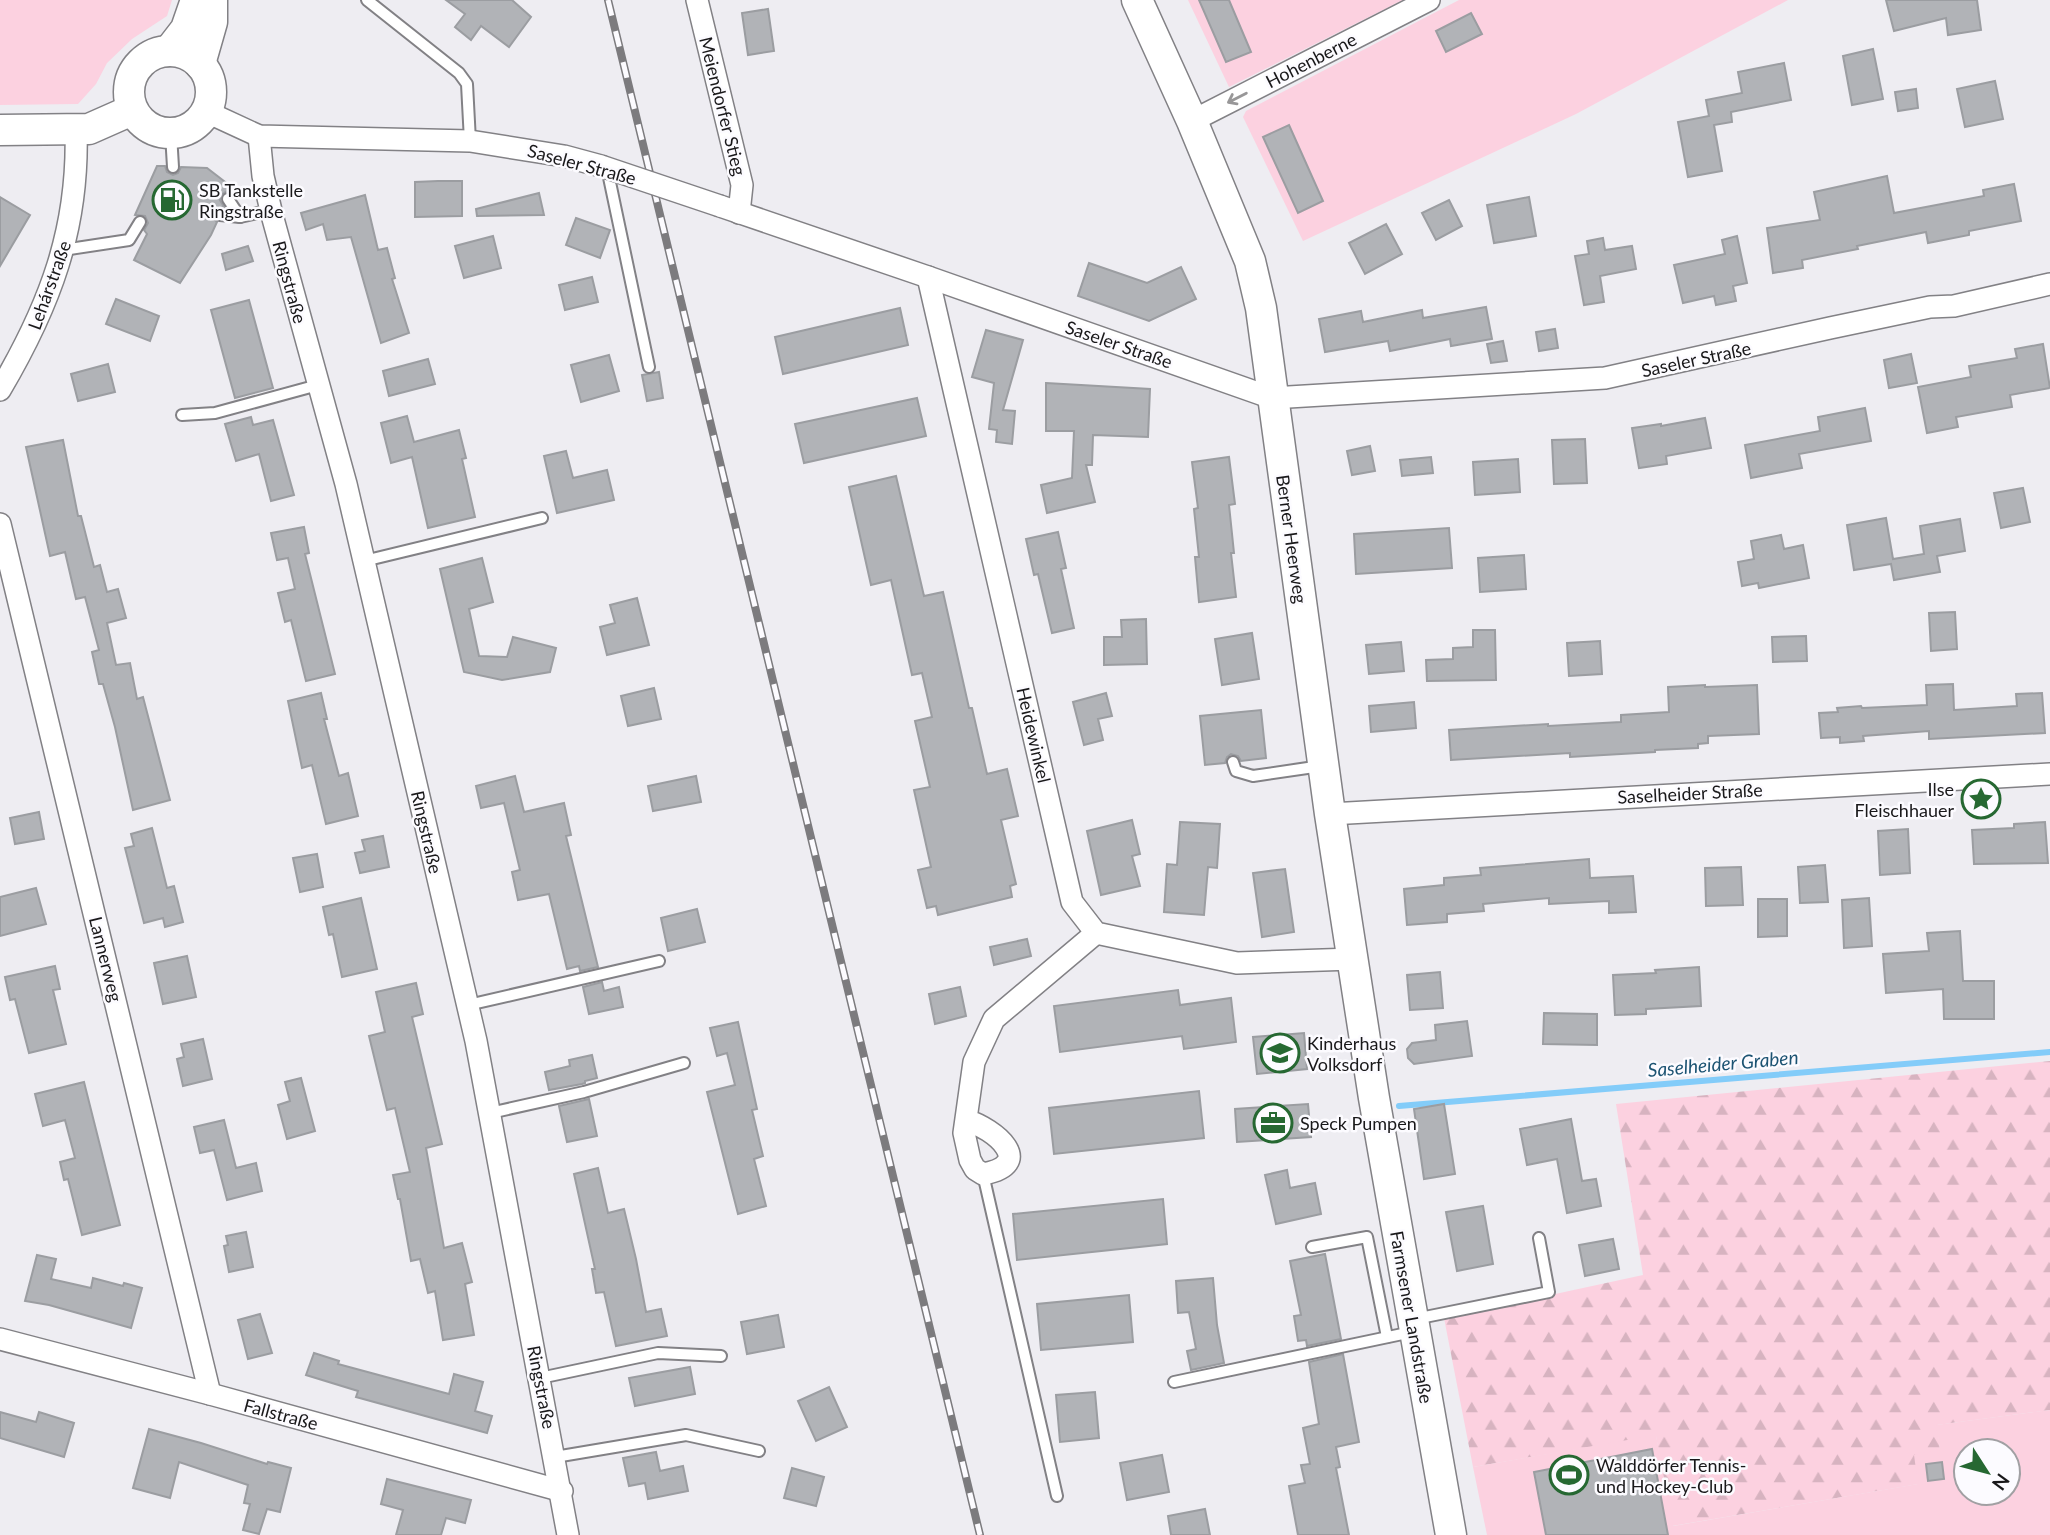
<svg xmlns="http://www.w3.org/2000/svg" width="2050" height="1535" viewBox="0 0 2050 1535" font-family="Lato,sans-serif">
<defs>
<pattern id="forest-firs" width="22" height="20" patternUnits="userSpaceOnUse" patternTransform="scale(1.75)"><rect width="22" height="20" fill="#fcd1e0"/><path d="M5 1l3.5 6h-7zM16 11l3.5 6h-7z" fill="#d7b3c0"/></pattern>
</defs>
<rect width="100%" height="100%" fill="#eeedf2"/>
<polygon fill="url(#forest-firs)" points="2050,1061 2050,1410 1937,1425 1940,1449 1919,1484 1672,1526 1656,1436 1473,1467 1444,1318 1643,1275 1616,1104"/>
<g fill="#fcd1e0" fill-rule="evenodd">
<polygon points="0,0 172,0 167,16 132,39 107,63 96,84 78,104 0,105"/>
<polygon points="1188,0 1403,0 1229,87"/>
<polygon points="1459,0 1788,0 1576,114 1303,241 1243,117 1246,111"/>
<path d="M2050 1410V1535H1487L1473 1467 1656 1435 1673 1526 1918 1484 1914 1455 1940 1449 1936 1425ZM1966 1451H2008V1493H1966Z"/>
</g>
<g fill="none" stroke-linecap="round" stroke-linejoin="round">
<polyline stroke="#83ccf9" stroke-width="6" points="1399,1106 2050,1052"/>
</g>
<g fill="#b1b3b7" stroke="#9b9da1" stroke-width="2">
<polygon points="446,0 512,0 531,17 509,47 481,26 471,40 455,27 465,14"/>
<polygon points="1199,0 1229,0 1251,52 1226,62"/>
<polygon points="1886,0 1977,0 1981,30 1948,35 1946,18 1894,31"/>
<polygon points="768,9 774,51 748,55 742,13"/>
<polygon points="1471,13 1482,34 1446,52 1436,31"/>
<polygon points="1873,49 1883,99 1852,105 1843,56"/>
<polygon points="1784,63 1791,100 1731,112 1732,122 1714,125 1722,171 1688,177 1678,122 1709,116 1706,100 1742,93 1738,72"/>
<polygon points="1995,81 2003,119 1965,127 1957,89"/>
<polygon points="1916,89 1918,108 1898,111 1895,92"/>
<polygon points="1289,125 1323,201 1298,213 1263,137"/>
<polygon points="157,166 165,166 167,172 173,175 178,173 181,167 207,168 233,188 231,192 227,191 221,195 220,200 224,207 217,208 213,211 213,218 217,222 211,235 180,283 134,260 147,234 144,230 148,223 145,216 135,215"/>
<polygon points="1887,176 1894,213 1984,196 1983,190 2014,184 2021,221 1969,231 1969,235 1928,243 1926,232 1857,246 1858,249 1802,260 1803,268 1773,273 1767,228 1820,220 1814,192"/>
<polygon points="438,181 462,181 462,216 415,217 415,182"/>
<polygon points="539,193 544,215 477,216 476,209"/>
<polygon points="365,195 378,250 387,248 395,278 392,279 409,333 381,343 351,237 327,240 323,224 306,230 301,213"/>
<polygon points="0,197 30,215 0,266"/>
<polygon points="1529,197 1536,236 1494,243 1487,205"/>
<polygon points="1449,200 1462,226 1436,240 1422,213"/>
<polygon points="576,218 610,230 600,258 566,245"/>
<polygon points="1386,224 1402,254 1365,274 1349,243"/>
<polygon points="493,236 501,268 464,278 455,246"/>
<polygon points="1737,236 1747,283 1733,286 1736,301 1716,305 1714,296 1683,303 1674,265 1725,254 1722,240"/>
<polygon points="1603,238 1605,250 1632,246 1636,269 1600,276 1604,302 1584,305 1575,256 1589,254 1587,241"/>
<polygon points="248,246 253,261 226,270 222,254"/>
<polygon points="1089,263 1147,283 1181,267 1196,299 1149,321 1078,296"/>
<polygon points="592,277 598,302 565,310 559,285"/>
<polygon points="116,299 159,316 150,341 106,324"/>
<polygon points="249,300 273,388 235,398 211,310"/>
<polygon points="1486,307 1492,339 1451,346 1450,339 1390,351 1388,341 1325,352 1319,319 1361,311 1363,322 1422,310 1423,318"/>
<polygon points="900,308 908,345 783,374 775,337"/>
<polygon points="1555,329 1558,348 1539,351 1536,332"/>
<polygon points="986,330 1023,340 1003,410 1015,411 1012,444 996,442 997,430 989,429 994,383 972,377"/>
<polygon points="1503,341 1507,361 1491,363 1487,344"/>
<polygon points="2043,344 2050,388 2010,395 2012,407 1956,417 1958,427 1927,433 1918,387 1971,377 1969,366 2017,358 2015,349"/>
<polygon points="1911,354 1917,383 1889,388 1884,360"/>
<polygon points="609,355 619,391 581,402 571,365"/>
<polygon points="428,359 435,384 389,396 383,371"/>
<polygon points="108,364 115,392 78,401 71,374"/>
<polygon points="659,372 663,398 647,401 642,375"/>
<polygon points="1046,383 1150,389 1148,437 1093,435 1092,465 1086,465 1095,502 1047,513 1041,485 1072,478 1074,431 1046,431"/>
<polygon points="917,398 926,436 804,463 795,424"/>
<polygon points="1865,408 1871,441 1799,454 1802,468 1751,478 1745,445 1820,431 1818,417"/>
<polygon points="407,416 414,442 459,430 466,458 462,459 475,517 428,528 412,457 391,463 381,423"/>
<polygon points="251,417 253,425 273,420 294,495 271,501 259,454 236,461 225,424"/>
<polygon points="1705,418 1711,448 1666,456 1667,464 1639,468 1632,428 1661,424 1661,426"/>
<polygon points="1585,439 1587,483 1554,484 1552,440"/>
<polygon points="63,440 78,516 81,516 94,567 100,565 107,592 118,589 126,618 107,623 116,665 130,663 137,699 143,697 170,800 133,810 115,727 103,684 99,684 92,652 99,650 85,597 76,599 65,552 50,556 26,447"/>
<polygon points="1370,446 1375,471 1352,475 1347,451"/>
<polygon points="566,451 573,478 607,470 614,500 557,513 544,456"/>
<polygon points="1229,457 1235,504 1229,505 1234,553 1231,553 1236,597 1199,602 1195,557 1199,557 1194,509 1198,508 1192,462"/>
<polygon points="1431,457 1433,473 1402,476 1400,460"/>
<polygon points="1518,459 1520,492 1475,495 1473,462"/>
<polygon points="896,476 924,596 943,592 969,708 972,708 987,774 1007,769 1018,816 1001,820 1016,884 1010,886 1012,897 938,915 936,906 927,908 918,870 931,867 914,790 930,787 915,721 932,717 922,673 912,675 891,580 871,585 849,487"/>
<polygon points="2023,488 2030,522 2001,528 1994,493"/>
<polygon points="1886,518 1893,559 1924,554 1920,526 1960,519 1965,551 1937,556 1940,572 1894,580 1891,564 1854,570 1847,525"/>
<polygon points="304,527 309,553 305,554 335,674 306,681 291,620 285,622 278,593 295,589 288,558 277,560 271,533"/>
<polygon points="1449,528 1452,568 1356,574 1354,534"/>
<polygon points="1058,532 1066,568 1061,569 1074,628 1052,633 1038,574 1034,575 1026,539"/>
<polygon points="1781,535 1784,549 1803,545 1809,578 1759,588 1758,583 1742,586 1738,562 1754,559 1751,541"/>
<polygon points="1524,555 1526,589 1480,592 1478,558"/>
<polygon points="482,558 493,602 469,609 479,656 507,657 513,637 556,648 550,672 502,680 464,672 440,569"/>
<polygon points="637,598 649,645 607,655 600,627 615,623 610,605"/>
<polygon points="1955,612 1957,649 1931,651 1929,613"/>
<polygon points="1146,619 1147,664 1104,665 1104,637 1122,637 1121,620"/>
<polygon points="1473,630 1495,630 1496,680 1427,681 1426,660 1453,659 1453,648 1473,647"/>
<polygon points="1252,633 1259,679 1222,685 1215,639"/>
<polygon points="1806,636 1807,661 1773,662 1772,637"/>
<polygon points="1600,641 1602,674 1569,676 1567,643"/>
<polygon points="1401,642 1404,671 1369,674 1366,645"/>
<polygon points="1953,684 1954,710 2017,706 2016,694 2042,693 2045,733 1929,739 1929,731 1863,736 1864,741 1840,743 1840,737 1821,738 1819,713 1838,712 1837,708 1861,706 1862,708 1927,705 1926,685"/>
<polygon points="1705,685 1705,687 1757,685 1759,734 1708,736 1708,743 1698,744 1698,748 1655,750 1655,752 1570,757 1570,753 1451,760 1449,730 1548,724 1548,726 1621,722 1621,715 1669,712 1668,687"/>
<polygon points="654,688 661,719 628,726 621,696"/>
<polygon points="321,693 327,719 324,719 339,776 348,773 358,816 326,824 312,765 302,768 288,701"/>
<polygon points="1106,693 1112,716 1098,719 1103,740 1084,745 1073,702"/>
<polygon points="1414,702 1416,728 1371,732 1369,706"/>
<polygon points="1261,710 1266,758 1241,761 1238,756 1231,754 1227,757 1225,763 1205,765 1200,716"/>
<polygon points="515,776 524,812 564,803 571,835 566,836 598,967 580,971 579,966 567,969 549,894 518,900 512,872 520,870 504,803 481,808 476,786"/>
<polygon points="696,776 701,802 653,811 648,786"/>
<polygon points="39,812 44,839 15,844 10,818"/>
<polygon points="1132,820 1140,854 1132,856 1140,886 1101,895 1087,831"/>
<polygon points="1180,822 1220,824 1217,868 1208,867 1204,915 1164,912 1167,864 1177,865"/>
<polygon points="2045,822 2048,863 1974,864 1972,830 2014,828 2014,824"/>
<polygon points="152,828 167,888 174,886 183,922 165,927 163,918 144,923 125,848 134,846 131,834"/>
<polygon points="1908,829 1910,873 1880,875 1878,831"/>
<polygon points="383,836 389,867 360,873 355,853 365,851 362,840"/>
<polygon points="317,854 323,887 300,892 293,858"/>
<polygon points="1589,859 1590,878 1633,876 1636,912 1609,913 1609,901 1549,904 1549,898 1483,904 1484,911 1447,914 1447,922 1407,925 1404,889 1444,885 1444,878 1481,875 1480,868"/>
<polygon points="1825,865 1828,902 1800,903 1798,867"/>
<polygon points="1741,867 1743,905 1706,906 1705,868"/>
<polygon points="1285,869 1294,932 1262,937 1253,873"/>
<polygon points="36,888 46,924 0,936 0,897"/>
<polygon points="361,898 377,969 342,977 333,934 329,935 323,907"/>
<polygon points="1869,898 1872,946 1844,948 1842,900"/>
<polygon points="1758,899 1787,899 1787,936 1758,937"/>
<polygon points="697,909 705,942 668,951 661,918"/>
<polygon points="1960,931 1963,981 1994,981 1994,1019 1944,1019 1943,989 1886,993 1883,954 1929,951 1927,933"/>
<polygon points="1027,939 1031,956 994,965 990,947"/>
<polygon points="187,956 196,997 163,1004 154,963"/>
<polygon points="55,966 60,989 53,990 66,1044 29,1053 15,999 10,1000 5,977"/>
<polygon points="1699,967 1701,1006 1646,1009 1646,1014 1615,1015 1613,975 1656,973 1655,970"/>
<polygon points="1440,972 1443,1008 1410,1010 1407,975"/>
<polygon points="602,982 604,991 619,987 623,1007 589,1014 583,987"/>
<polygon points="416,983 423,1014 412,1017 442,1144 426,1148 444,1248 462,1243 472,1282 465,1284 474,1335 443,1340 435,1291 428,1293 420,1259 411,1261 400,1199 398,1199 393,1175 410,1172 395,1108 387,1110 369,1036 385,1032 376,992"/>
<polygon points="960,987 966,1016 935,1024 929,994"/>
<polygon points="1178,990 1180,1005 1231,998 1236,1042 1184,1049 1182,1036 1060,1052 1054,1006"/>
<polygon points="1544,1013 1597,1014 1597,1045 1543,1044"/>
<polygon points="1467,1021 1472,1056 1414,1064 1408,1058 1407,1049 1412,1043 1436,1040 1435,1025"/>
<polygon points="738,1022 757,1109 752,1110 763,1156 754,1159 766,1206 738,1214 707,1092 735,1085 727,1053 717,1056 710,1028"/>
<polygon points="1304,1033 1307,1069 1257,1074 1253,1037"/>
<polygon points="203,1039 212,1079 183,1086 177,1059 184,1057 181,1044"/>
<polygon points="592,1055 597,1078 585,1081 585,1083 582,1084 549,1090 545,1072 570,1066 569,1060"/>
<polygon points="301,1078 315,1131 287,1139 278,1105 290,1101 285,1082"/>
<polygon points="84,1082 120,1225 82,1235 68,1179 64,1180 60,1162 75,1158 65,1120 43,1126 35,1094"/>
<polygon points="1199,1091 1204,1138 1054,1154 1049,1108"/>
<polygon points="589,1099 597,1136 567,1142 559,1106"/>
<polygon points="1308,1104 1311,1137 1237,1142 1235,1109"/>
<polygon points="1444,1104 1455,1174 1424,1179 1414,1109"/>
<polygon points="1571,1119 1582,1181 1596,1179 1601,1206 1567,1213 1557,1159 1527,1165 1520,1129"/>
<polygon points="224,1120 236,1168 256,1163 262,1191 227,1200 214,1150 200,1153 194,1127"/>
<polygon points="598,1168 608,1213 624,1209 636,1259 646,1312 661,1309 667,1336 616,1346 604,1292 596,1293 592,1269 595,1269 574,1174"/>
<polygon points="1287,1170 1290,1188 1315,1183 1321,1214 1276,1224 1265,1175"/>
<polygon points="1163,1199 1167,1244 1017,1260 1013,1214"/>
<polygon points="1483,1206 1493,1264 1457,1271 1446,1212"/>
<polygon points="246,1232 253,1267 229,1272 224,1246 228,1245 226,1236"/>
<polygon points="1613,1239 1619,1269 1585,1276 1579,1245"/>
<polygon points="1325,1254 1341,1339 1307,1346 1306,1340 1298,1341 1294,1316 1301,1315 1290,1261"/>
<polygon points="37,1255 56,1259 51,1279 91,1288 93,1278 123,1286 124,1283 142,1288 131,1328 49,1305 25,1301"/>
<polygon points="1213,1278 1217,1325 1224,1363 1191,1370 1187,1351 1196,1349 1189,1312 1178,1313 1176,1281"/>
<polygon points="1129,1295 1133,1342 1041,1350 1037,1304"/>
<polygon points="260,1314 272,1353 248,1359 238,1320"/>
<polygon points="778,1315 784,1347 747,1354 741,1322"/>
<polygon points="314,1353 339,1361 338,1364 449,1394 454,1374 483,1382 475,1411 492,1416 487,1433 356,1397 358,1391 306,1375"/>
<polygon points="1343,1354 1359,1442 1336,1447 1340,1467 1336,1468 1349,1535 1298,1535 1289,1486 1305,1483 1301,1465 1310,1464 1303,1428 1319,1424 1309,1362"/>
<polygon points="690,1367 695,1394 635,1406 629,1378"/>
<polygon points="829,1387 847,1427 816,1441 798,1401"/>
<polygon points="1095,1392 1099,1438 1060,1442 1056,1395"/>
<polygon points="0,1412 36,1422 39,1412 74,1423 64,1457 0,1438"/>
<polygon points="149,1429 201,1443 267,1464 268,1462 291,1468 280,1512 267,1509 259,1534 243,1530 250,1504 244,1503 248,1485 179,1462 170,1498 133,1488"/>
<polygon points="1652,1449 1668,1535 1546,1535 1534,1472"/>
<polygon points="656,1452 660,1471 683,1466 688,1491 648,1499 645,1483 629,1486 623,1458"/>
<polygon points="1162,1455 1169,1492 1127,1500 1120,1463"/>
<polygon points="1942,1462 1944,1479 1928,1481 1926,1464"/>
<polygon points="792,1468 824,1477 816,1506 784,1498"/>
<polygon points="387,1479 471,1500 465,1523 446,1518 441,1535 396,1535 403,1510 381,1504"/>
<polygon points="1205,1509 1210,1535 1171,1535 1168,1516"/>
</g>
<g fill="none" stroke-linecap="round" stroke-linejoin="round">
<defs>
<g id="lane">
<polyline points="367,0 459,73 467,84 470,141"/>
<polyline points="171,134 173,167"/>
<polyline points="607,168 649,367"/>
<polyline points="228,199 240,217"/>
<polyline points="220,215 240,217 271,210"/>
<polyline points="63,250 129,240 140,222"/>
<polyline points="182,415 215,413 318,385"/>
<polyline points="364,561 542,518"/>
<polyline points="1233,762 1236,771 1253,776 1321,766"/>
<polyline points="468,1005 659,961"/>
<polyline points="490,1113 584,1092 684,1063"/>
<polyline points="983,1174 1057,1496"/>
<polyline points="1312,1247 1367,1237 1387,1337"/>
<polyline points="1415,1319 1549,1292 1539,1238"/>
<polyline points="540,1378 658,1353 721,1356"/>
<polyline points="1174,1382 1412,1332"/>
<polyline points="555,1457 686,1435 759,1451"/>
</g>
<g id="street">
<polyline points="697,0 742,185 739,213"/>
<polyline points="207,112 259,136 470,141 564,156 601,166"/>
<polyline points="1192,121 1429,0"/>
<polyline points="259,136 263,176 272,215 346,484 476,1041 568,1535"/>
<polyline points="720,206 928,277 1272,398 1605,378 1830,328 1930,307 1954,306 2050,284"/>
<polyline points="928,277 1072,902 1096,933 1237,963 1353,959"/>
<path d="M0 390C50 305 79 229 76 130"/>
<polyline points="0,524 210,1394"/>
<polyline points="1330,814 2050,774"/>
<path d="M966 1120C995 1129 1037 1164 983 1174L975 1169 970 1160 964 1133 974 1062 994 1019 1096 933"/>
<polyline points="0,1339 210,1394 562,1491"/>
</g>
<g id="secondary">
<polyline points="1137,0 1192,121 1250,261 1261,308 1330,814 1374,1098 1451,1535"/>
<circle cx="170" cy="92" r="41"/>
<polyline points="169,51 186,29 196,0"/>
<polyline points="200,64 212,22 212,0"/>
<polyline points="0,130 89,129 132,110"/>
</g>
</defs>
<use href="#lane" stroke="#828185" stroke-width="14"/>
<use href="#street" stroke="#828185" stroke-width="24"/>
<use href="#secondary" stroke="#828185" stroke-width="33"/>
<use href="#lane" stroke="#fff" stroke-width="10"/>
<use href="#street" stroke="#fff" stroke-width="21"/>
<use href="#secondary" stroke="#fff" stroke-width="30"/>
<defs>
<polyline id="rail" points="608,0 980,1535"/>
</defs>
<use href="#rail" stroke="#7c7b7e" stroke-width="8"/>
<use href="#rail" stroke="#fcfbff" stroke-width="5" stroke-dasharray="16" stroke-linecap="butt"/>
<defs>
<polyline id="street-bridge" points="601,166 720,206"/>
</defs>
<use href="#street-bridge" stroke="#828185" stroke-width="24" stroke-linecap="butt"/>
<use href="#street-bridge" stroke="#fff" stroke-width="21"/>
</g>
<defs><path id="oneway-shaft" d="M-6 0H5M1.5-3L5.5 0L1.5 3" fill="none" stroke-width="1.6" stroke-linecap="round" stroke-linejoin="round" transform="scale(1.75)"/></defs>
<use stroke="#989798" href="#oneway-shaft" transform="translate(1237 98) rotate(153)"/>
<defs>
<symbol id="fuel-ring" viewBox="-11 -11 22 22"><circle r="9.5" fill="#fcfbff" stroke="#266832" stroke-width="1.5"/><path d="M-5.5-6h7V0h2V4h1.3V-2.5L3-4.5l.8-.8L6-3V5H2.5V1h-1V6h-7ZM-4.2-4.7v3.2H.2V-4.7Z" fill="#266832"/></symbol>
<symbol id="sight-ring" viewBox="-11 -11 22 22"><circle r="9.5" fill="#fcfbff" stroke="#266832" stroke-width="1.5"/><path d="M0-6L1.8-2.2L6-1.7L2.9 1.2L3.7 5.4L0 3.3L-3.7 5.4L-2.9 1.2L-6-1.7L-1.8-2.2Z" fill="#266832"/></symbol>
<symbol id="school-ring" viewBox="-11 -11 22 22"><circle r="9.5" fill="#fcfbff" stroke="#266832" stroke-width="1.5"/><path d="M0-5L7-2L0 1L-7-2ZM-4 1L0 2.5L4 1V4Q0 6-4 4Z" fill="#266832"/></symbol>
<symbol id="office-ring" viewBox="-11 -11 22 22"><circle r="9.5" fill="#fcfbff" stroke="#266832" stroke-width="1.5"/><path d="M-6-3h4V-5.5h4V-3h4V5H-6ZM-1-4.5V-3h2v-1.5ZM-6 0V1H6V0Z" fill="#266832"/></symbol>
<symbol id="stadium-ring" viewBox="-11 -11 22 22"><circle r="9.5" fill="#fcfbff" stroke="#266832" stroke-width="1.5"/><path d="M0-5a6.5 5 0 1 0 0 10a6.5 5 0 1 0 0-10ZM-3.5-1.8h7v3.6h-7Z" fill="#266832"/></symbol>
</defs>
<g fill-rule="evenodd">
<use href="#fuel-ring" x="150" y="178" width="44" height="44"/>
<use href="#sight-ring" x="1959" y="777" width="44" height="44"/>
<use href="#school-ring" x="1258" y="1031" width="44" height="44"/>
<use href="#office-ring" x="1251" y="1101" width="44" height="44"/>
<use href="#stadium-ring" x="1547" y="1453" width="44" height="44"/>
</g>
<g text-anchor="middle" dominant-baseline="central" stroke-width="5" stroke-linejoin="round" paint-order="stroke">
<g font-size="18" fill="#19181a" stroke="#fcfbff">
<text transform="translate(1311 60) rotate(-27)">Hohenberne</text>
<text transform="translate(723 106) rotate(76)">Meiendorfer Stieg</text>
<text transform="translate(582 164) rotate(15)">Saseler Straße</text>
<text transform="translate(290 282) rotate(75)">Ringstraße</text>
<text transform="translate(49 285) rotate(-70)">Lehárstraße</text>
<text transform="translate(1119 344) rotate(19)">Saseler Straße</text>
<text transform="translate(1696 359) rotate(-12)">Saseler Straße</text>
<text transform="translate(1292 539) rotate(82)">Berner Heerweg</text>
<text transform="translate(1034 735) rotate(77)">Heidewinkel</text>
<text transform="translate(1690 793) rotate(-3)">Saselheider Straße</text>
<text transform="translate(427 832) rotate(77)">Ringstraße</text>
<text transform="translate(106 959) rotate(76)">Lannerweg</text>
<text transform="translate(1412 1317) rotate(80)">Farmsener Landstraße</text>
<text transform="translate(542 1387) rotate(79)">Ringstraße</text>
<text transform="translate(281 1414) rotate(15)">Fallstraße</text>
</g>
<g font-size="18" fill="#19181a" stroke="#fcfbff" text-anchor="start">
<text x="199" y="190">SB Tankstelle<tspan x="199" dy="21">Ringstraße</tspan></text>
<text x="1954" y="789" text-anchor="end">Ilse<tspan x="1954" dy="21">Fleischhauer</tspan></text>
<text x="1307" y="1043">Kinderhaus<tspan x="1307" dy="21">Volksdorf</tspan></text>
<text x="1300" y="1123">Speck Pumpen</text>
<text x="1596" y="1465">Walddörfer Tennis-<tspan x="1596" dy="21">und Hockey-Club</tspan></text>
</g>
<g font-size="19" font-style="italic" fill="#1c5372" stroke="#fcfbff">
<text transform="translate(1723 1063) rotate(-5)">Saselheider Graben</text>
</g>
</g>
<g transform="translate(1987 1472) rotate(126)"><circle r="33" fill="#fcfbff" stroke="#a1a0a3" stroke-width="2"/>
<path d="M0-5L12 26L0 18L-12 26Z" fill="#266832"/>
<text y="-10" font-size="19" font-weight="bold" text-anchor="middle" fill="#19181a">N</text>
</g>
</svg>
